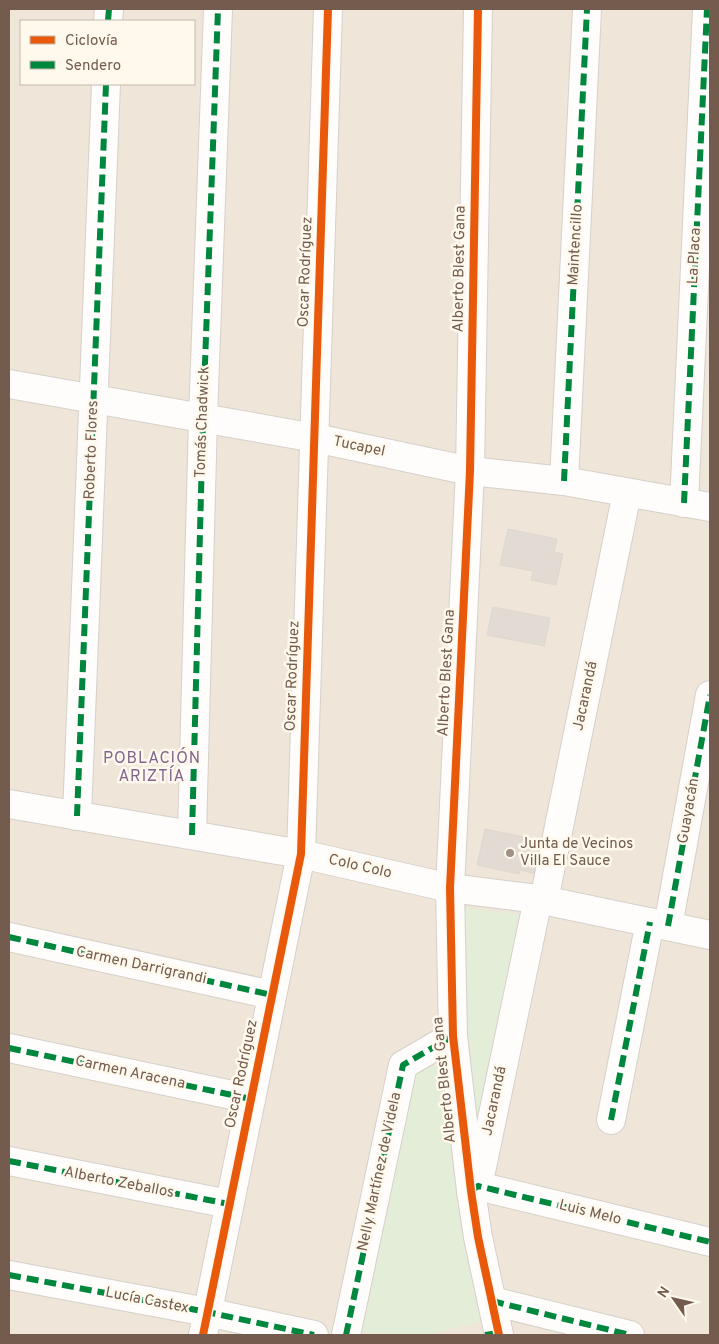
<svg xmlns="http://www.w3.org/2000/svg" width="719" height="1344" viewBox="0 0 719 1344" font-family="Overpass,sans-serif">
<rect width="100%" height="100%" fill="#f6f3eb"/>
<path fill="#efe6d9" fill-rule="evenodd" d="M9 9H710V1335H9ZM21 21H194V84H21Z"/>
<g fill="#e3edd7">
<polygon points="465,908 528,915 476,1145 465,1026"/>
<polygon points="442,1063 481,1322 424,1335 384,1335 360,1332 412,1073"/>
</g>
<g fill="#e2dbd3" stroke="#dfd6ce">
<polygon points="508,529 557,539 554,552 563,554 556,585 531,580 533,571 500,565"/>
<polygon points="493,607 550,618 544,646 487,635"/>
<polygon points="485,829 544,841 536,874 520,870 519,874 477,865"/>
</g>
<g fill="none" stroke-linecap="round" stroke-linejoin="round">
<defs>
<g id="street">
<polyline points="478,9 470,471 450,888 453,1036 471,1191 478,1237 499,1335"/>
<polyline points="108,21 109,9"/>
<polyline points="9,384 315,438 470,471 564,481 710,507"/>
<polyline points="564,481 587,9"/>
<polyline points="684,503 707,9"/>
<polyline points="9,804 301,854 450,888 538,899 710,935"/>
<polyline points="77,816 106,84"/>
<polyline points="192,835 203,418 218,9"/>
<polyline points="544,900 627,493"/>
<polyline points="668,926 710,695"/>
<polyline points="9,937 272,995"/>
<polyline points="9,1048 251,1099"/>
<polyline points="611,1120 650,922"/>
<polyline points="9,1161 229,1204"/>
<polyline points="478,1186 538,899"/>
<polyline points="471,1191 478,1186 710,1242"/>
<polyline points="9,1275 207,1312 314,1335"/>
<polyline points="492,1301 630,1335"/>
<polyline points="203,1335 301,854 328,9"/>
<polyline points="346,1335 403,1065 453,1036"/>
</g>
</defs>
<use href="#street" stroke="#d5d0ca" stroke-width="30"/>
<use href="#street" stroke="#fefdfc" stroke-width="28"/>
<g stroke="#00873e" stroke-width="6" stroke-dasharray="12 6" stroke-linecap="butt">
<polyline points="108,21 109,9"/>
<polyline points="564,481 587,9"/>
<polyline points="684,503 707,9"/>
<polyline points="77,816 106,84"/>
<polyline points="192,835 203,418 218,9"/>
<polyline points="668,926 710,695"/>
<polyline points="9,937 272,995"/>
<polyline points="9,1048 251,1099"/>
<polyline points="611,1120 650,922"/>
<polyline points="9,1161 229,1204"/>
<polyline points="471,1191 478,1186 710,1242"/>
<polyline points="9,1275 207,1312 314,1335"/>
<polyline points="492,1301 630,1335"/>
<polyline points="346,1335 403,1065 453,1036"/>
<polyline points="485,1335 498,1333"/>
</g>
<defs>
<g id="cycleway">
<polyline points="478,9 470,471 450,888 453,1036 471,1191 478,1237 499,1335"/>
<polyline points="203,1335 301,854 328,9"/>
</g>
</defs>
<use href="#cycleway" stroke="#fef8ed" stroke-width="11"/>
<use href="#cycleway" stroke="#e8590c" stroke-width="8"/>
</g>
<circle fill="#a19184" stroke="#fef8ed" stroke-width="2" cx="510" cy="853" r="5"/>
<g text-anchor="middle" dominant-baseline="central" stroke-width="5" stroke-linejoin="round" paint-order="stroke">
<g font-size="15" fill="#735c4d" stroke="#fef8ed">
<text transform="translate(576 245) rotate(-87)">Maintencillo</text>
<text transform="translate(695 256) rotate(-87)">La Placa</text>
<text transform="translate(460 269) rotate(-89)">Alberto Blest Gana</text>
<text transform="translate(306 272) rotate(-88)">Oscar Rodríguez</text>
<text transform="translate(203 422) rotate(-88)">Tomás Chadwick</text>
<text transform="translate(359 447) rotate(12)">Tucapel</text>
<text transform="translate(92 450) rotate(-88)">Roberto Flores</text>
<text transform="translate(447 673) rotate(-87)">Alberto Blest Gana</text>
<text transform="translate(293 676) rotate(-88)">Oscar Rodríguez</text>
<text transform="translate(586 696) rotate(-78)">Jacarandá</text>
<text transform="translate(689 811) rotate(-80)">Guayacán</text>
<text transform="translate(360 867) rotate(13)">Colo Colo</text>
<text transform="translate(141 966) rotate(12)">Carmen Darrigrandi</text>
<text transform="translate(130 1073) rotate(12)">Carmen Aracena</text>
<text transform="translate(242 1074) rotate(-78)">Oscar Rodríguez</text>
<text transform="translate(445 1080) rotate(-96)">Alberto Blest Gana</text>
<text transform="translate(495 1101) rotate(-78)">Jacarandá</text>
<text transform="translate(380 1172) rotate(-78)">Nelly Martínez de Videla</text>
<text transform="translate(119 1183) rotate(11)">Alberto Zeballos</text>
<text transform="translate(590 1213) rotate(14)">Luis Melo</text>
<text transform="translate(147 1301) rotate(11)">Lucía Castex</text>
</g>
<g font-size="15" fill="#735c4d" stroke="#fef8ed" text-anchor="start">
<text x="520" y="844">Junta de Vecinos<tspan x="520" dy="17">Villa El Sauce</tspan></text>
</g>
<g font-size="16" letter-spacing="1" fill="#82658f" stroke="#fef8ed">
<text x="152" y="759">POBLACIÓN<tspan x="152" dy="18">ARIZTÍA</tspan></text>
</g>
</g>
<rect width="719" height="1344" fill="none" stroke="#735c4d" stroke-width="20"/>
<rect x="20" y="20" width="175" height="65" fill="#fef8ed" stroke="#c6baad"/>
<rect x="30" y="36" width="25" height="8" fill="#e8590c" stroke="#c6baad"/>
<text x="65" y="45" font-size="15" fill="#735c4d">Ciclovía</text>
<rect x="30" y="61" width="25" height="8" fill="#00873e" stroke="#c6baad"/>
<text x="65" y="70" font-size="15" fill="#735c4d">Sendero</text>
<g transform="translate(674 1299) rotate(304)" stroke="#fef8ed" stroke-width="4" paint-order="stroke">
<path d="M0-4L9 19L0 12L-9 19Z" fill="#735c4d"/>
<text y="-8" font-size="14" font-weight="bold" text-anchor="middle" fill="#735c4d">N</text>
</g>
</svg>
